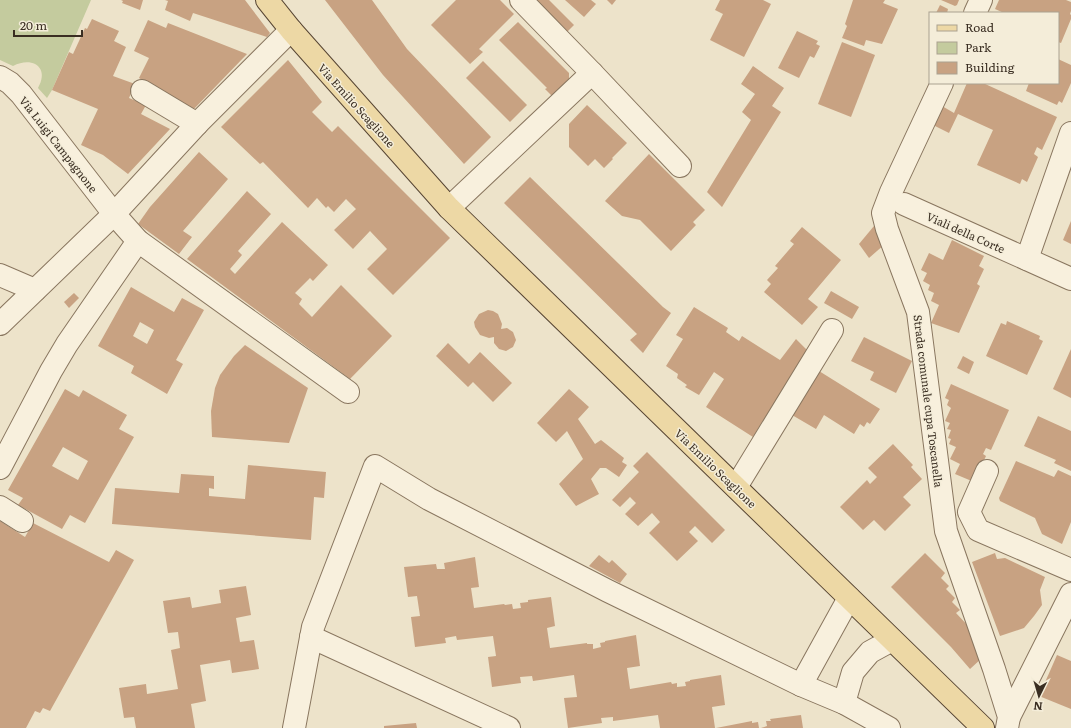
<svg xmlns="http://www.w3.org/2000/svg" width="1071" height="728" viewBox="0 0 1071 728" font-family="Literata,serif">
<rect width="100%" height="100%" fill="#ede3ca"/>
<path fill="#c4cb9e" d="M0 0H91L52 90 47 98 38 88C50 67 32 56 13 66L0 60Z"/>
<g fill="#c8a282" fill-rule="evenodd">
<polygon points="121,0 143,0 140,10 122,3 123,1"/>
<polygon points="165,0 245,0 270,33 267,37 193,13 190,21 165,10 168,1"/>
<polygon points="325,0 372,0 407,49 491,137 464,164 383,75"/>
<polygon points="456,0 500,0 514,14 479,49 483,52 470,64 431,25"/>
<polygon points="524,0 549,0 574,25 562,37"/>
<polygon points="565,0 591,0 596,4 584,17"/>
<polygon points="607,0 616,0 612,5"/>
<polygon points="720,0 763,0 771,4 744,57 710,40 723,14 715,10"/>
<polygon points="853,0 885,0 883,3 898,9 882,44 866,40 864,46 842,38 847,26 845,24"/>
<polygon points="941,0 959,0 957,5 955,6"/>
<polygon points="999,0 1066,0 1071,2 1071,11 1070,14 1071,15 1071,19 1061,43 1058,42 1058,13 1004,13 995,9"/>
<polygon points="940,5 948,9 947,13 936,13"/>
<polygon points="92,19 119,31 114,41 126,47 113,76 135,84 129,98 146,105 141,114 170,129 128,174 103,155 81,145 98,109 52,90 69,52 73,54 85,28 87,29"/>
<polygon points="148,20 166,28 168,23 247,54 192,111 139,78 149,58 134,51"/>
<polygon points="518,22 569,73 569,82 553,97 545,89 547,88 499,40"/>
<polygon points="797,31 818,41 816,44 820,46 814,58 810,56 799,78 778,68"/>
<polygon points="842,42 875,55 851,117 818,104"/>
<polygon points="1058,59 1071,65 1071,83 1062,103 1059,101 1057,105 1026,91 1029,83 1058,83"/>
<polygon points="288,60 322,102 312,112 332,132 338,126 450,238 393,295 367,269 387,249 370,231 353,249 334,230 356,209 346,199 334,212 328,206 326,208 317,198 308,208 263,162 260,164 221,127"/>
<polygon points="483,61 527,105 510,122 466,78"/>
<polygon points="753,66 784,88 772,106 781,112 722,207 707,192 751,120 742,112 755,94 741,84"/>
<polygon points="967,83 983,83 1057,117 1042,150 1037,147 1034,154 1038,157 1027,182 1022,179 1020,184 977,165 993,130 958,114 949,133 933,125 942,106 954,113"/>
<polygon points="587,105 627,143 612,158 613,159 604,168 595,159 588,166 569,147 569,124"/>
<polygon points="199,152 228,179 183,231 192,237 179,254 138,224 150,207"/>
<polygon points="649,154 705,210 693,222 696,225 671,251 640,220 622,216 605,201"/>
<polygon points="530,177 663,307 671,313 643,353 630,340 637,334 504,203"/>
<polygon points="247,191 271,214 238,251 242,255 230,269 235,274 282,222 328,265 313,281 310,278 295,293 302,299 299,304 312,317 341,285 392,336 350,379 187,259"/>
<polygon points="1071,221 1071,244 1063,240"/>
<polygon points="874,226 885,244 869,258 859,244"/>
<polygon points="802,227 841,260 808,299 818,307 802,325 764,292 771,284 767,280 778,268 775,266 794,244 790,241"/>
<polygon points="952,240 984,256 979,266 984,269 977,284 980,286 959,333 931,323 939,305 931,301 934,293 928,290 930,285 923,281 927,273 921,270 929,253 943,260"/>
<path d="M131 287 174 312 182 298 204 310 176 360 183 364 167 394 131 373 134 366 98 346ZM140 322 154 330 147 344 133 336Z"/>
<polygon points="831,291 859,307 852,319 824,303"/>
<polygon points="74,293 79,298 69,308 64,302"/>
<polygon points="694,307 728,328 726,332 739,341 742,336 780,360 796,339 807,350 753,437 706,407 724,379 714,372 699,395 685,387 687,385 677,378 678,374 666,366 683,339 676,335"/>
<polygon points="488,310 493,311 498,314 502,324 501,329 507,328 513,332 516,340 513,347 506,351 499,349 494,343 494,337 489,338 480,335 475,327 474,322 479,314"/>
<polygon points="1007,321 1040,336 1039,339 1043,341 1027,375 986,356 1001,323 1006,325"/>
<polygon points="864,337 912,361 896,393 870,380 874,372 851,361"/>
<polygon points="448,343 469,364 480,352 512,383 493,402 473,382 468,387 436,356"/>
<polygon points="245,345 308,388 289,443 212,437 211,411 215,388 220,375 234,356"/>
<polygon points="1071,349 1071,398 1053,389"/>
<polygon points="963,356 974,362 969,374 957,368"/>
<polygon points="819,371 880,409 870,424 867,422 864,427 860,424 854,434 824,415 816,429 792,415"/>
<polygon points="951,384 1009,410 991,450 986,448 983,454 986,456 974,482 955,474 960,464 950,459 956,447 949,444 951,439 948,438 951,430 947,429 950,423 945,421 951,408 947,405 949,400 945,398"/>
<path d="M65 389 79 397 83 390 127 415 119 429 134 437 85 523 70 515 62 529 18 505 23 498 8 490ZM63 447 88 461 78 480 52 466Z"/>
<polygon points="569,389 589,407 578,419 595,444 601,440 624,458 622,462 627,465 619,477 606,468 600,468 591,479 599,494 576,506 559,484 583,459 567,431 556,442 537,423"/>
<polygon points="1038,416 1071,431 1071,471 1054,463 1056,460 1024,446"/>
<polygon points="893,444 913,465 911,467 922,479 903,497 911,505 885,531 874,520 863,530 840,507 867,480 870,484 877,477 868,468"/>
<polygon points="647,452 725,530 712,543 695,526 689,532 698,541 677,561 649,533 660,522 652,513 638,526 625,514 636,503 630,497 620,507 612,500 639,472 633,466"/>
<polygon points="1016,461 1054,477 1058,470 1071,476 1071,522 1062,544 1042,534 1035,518 1000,501 999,498"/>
<polygon points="248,465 326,472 324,498 314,497 311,540 112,524 115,488 179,493 181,474 214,476 214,489 209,488 209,496 245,499"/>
<polygon points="0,521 25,537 33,523 109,562 116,550 134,560 50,711 43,708 40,713 35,711 26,728 0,728"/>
<polygon points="925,553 945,573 941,578 949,586 946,589 955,598 952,602 960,610 956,613 970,628 982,658 970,669 951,647 891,587"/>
<polygon points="995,553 997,559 1005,558 1045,577 1040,590 1042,605 1034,616 1024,628 1000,636 972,562"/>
<polygon points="599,555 609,563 612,560 627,574 620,583 589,566"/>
<polygon points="475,557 479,587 471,588 474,608 504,604 505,605 512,604 513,609 521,608 520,603 528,602 528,600 551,597 555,626 547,628 550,648 587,643 587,644 593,644 593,649 601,647 600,643 605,642 605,641 636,635 640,666 627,668 630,689 671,682 672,684 677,683 677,687 686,686 685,682 690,681 690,680 721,675 725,705 712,707 715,728 660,728 658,715 613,721 613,717 601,718 602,723 568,728 564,698 577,697 574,675 533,681 532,676 520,677 521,683 492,687 488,657 496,656 493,636 457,640 456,636 445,638 446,643 415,647 411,617 420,616 417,596 408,597 404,567 436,564 437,569 445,569 444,563"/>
<polygon points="246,586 251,615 236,618 240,642 254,640 259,669 232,673 230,660 200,665 206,701 191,704 195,728 136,728 134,717 124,718 119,688 146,684 147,694 178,689 171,650 180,648 178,632 168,633 163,601 190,597 192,608 221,603 219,590"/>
<polygon points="1057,655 1071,661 1071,709 1039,696"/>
<polygon points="801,715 803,728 761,728 767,726 766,721 771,721 770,719"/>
<polygon points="752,721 752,723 758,722 759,728 716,728"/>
<polygon points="416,723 417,728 384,728 384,726"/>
</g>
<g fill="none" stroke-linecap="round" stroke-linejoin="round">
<defs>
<g id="minor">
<polyline points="521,0 592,73 680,166"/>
<polyline points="975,13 981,0"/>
<polyline points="0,77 10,83 21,94 114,214 138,241 348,392"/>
<polyline points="942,83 891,192 883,213 887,229 918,312 946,531 994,669 1009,717 1007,728"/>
<polyline points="142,91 197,124"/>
<polyline points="904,204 1071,279"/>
<polyline points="449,208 592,73"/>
<polyline points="1027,259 1071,133"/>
<polyline points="0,275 35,290"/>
<polyline points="0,324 114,214 197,124 291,30"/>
<polyline points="0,468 51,371 67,344 138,241"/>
<polyline points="987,471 969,512 978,530 1071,570"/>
<polyline points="736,487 832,330"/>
<polyline points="0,507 22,521"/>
<polyline points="311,637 509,728"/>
<polyline points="801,685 849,598"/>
<polyline points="844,703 853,672 870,652 892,640"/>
<polyline points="1009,717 1071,594"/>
<polyline points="294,728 313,627 375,466 429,499 608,591 801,685 844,703 889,728"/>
</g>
<polyline id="major" points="267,0 291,30 449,208 983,728"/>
</defs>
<use href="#minor" stroke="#89765f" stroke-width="24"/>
<use href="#major" stroke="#574533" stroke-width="24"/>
<use href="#minor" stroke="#f8f0dd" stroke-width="22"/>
<use href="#major" stroke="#edd8a5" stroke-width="22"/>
</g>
<g text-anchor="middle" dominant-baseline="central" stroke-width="3" stroke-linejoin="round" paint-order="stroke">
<g font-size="11" fill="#3a2e22" stroke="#f4edd9">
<text transform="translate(357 105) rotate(48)">Via Emilio Scaglione</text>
<text transform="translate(59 144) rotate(52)">Via Luigi Campagnone</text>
<text transform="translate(966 232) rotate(24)">Viali della Corte</text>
<text transform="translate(929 401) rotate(83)">Strada comunale cupa Toscanella</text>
<text transform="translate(716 468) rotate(44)">Via Emilio Scaglione</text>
</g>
</g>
<rect x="929" y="12" width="130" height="72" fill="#f4edd9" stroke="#aaa190"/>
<rect x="937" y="25" width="20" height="6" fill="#edd8a5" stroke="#aaa190"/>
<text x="965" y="32" font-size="12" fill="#3a2e22">Road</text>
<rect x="937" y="42" width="20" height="12" fill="#c4cb9e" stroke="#aaa190"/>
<text x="965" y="52" font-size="12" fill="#3a2e22">Park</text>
<rect x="937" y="62" width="20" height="12" fill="#c8a282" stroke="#aaa190"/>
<text x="965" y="72" font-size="12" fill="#3a2e22">Building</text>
<g transform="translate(1039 696) rotate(185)" stroke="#f4edd9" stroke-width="3" paint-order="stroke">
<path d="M0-3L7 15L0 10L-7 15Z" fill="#3a2e22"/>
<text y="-6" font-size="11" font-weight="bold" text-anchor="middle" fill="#3a2e22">N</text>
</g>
<path d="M14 30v6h68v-6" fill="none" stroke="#3a2e22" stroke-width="2"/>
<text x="20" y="30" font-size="12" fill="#3a2e22" stroke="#f4edd9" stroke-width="3" paint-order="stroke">20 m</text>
</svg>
